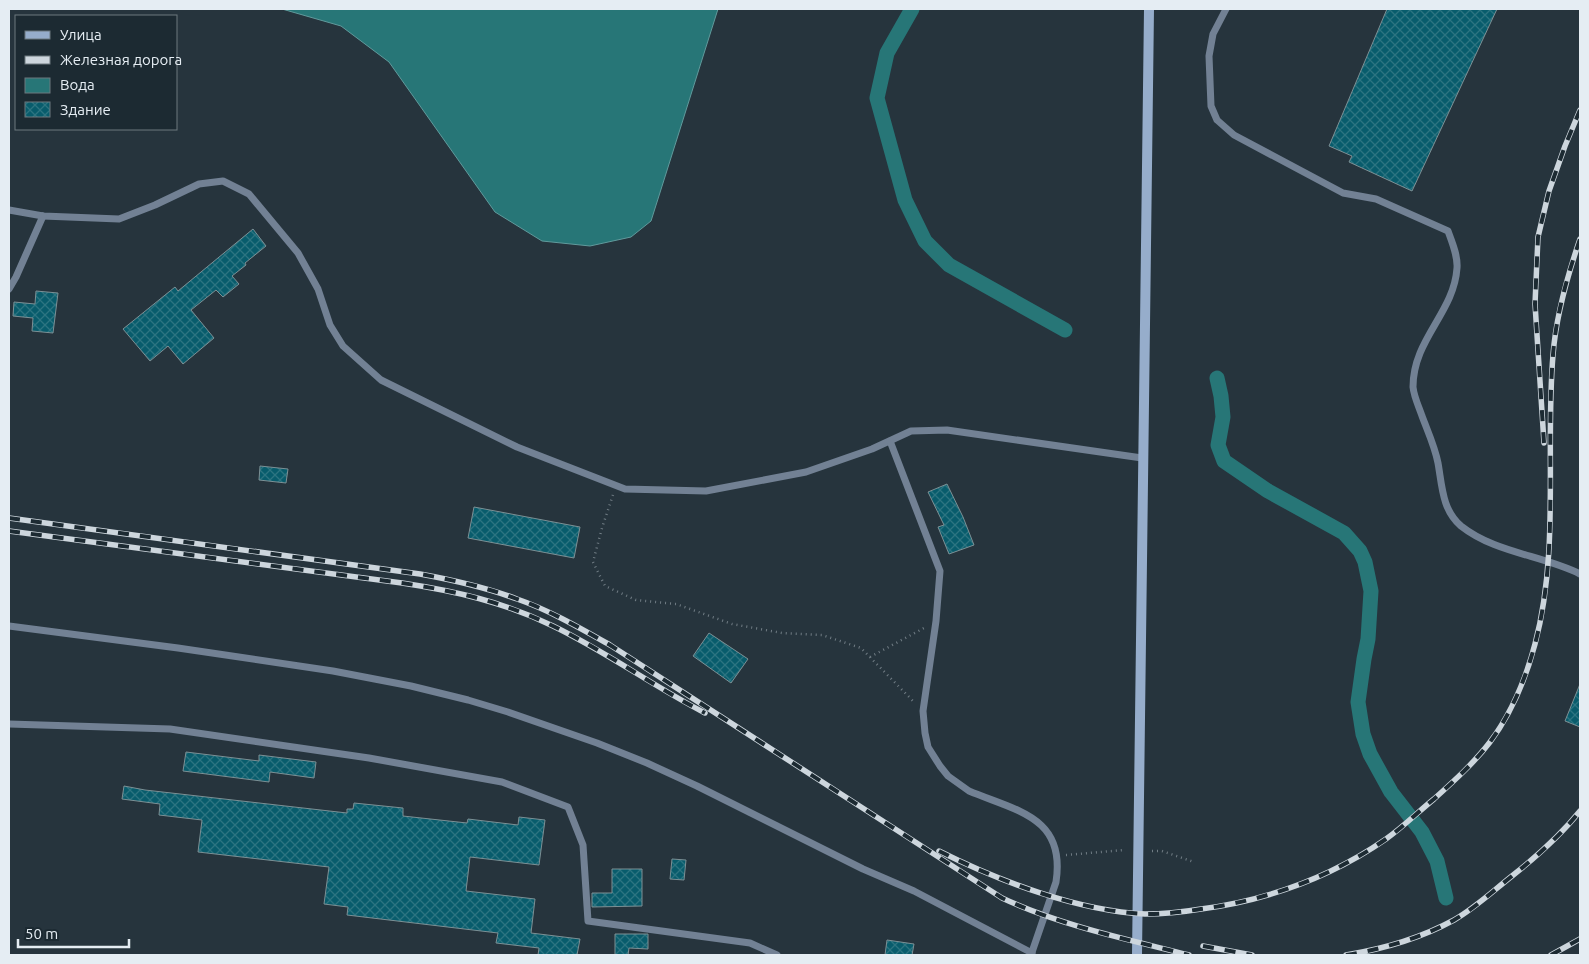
<svg xmlns="http://www.w3.org/2000/svg" width="1589" height="964" viewBox="0 0 1589 964" font-family="Ubuntu,sans-serif">
<defs>
<pattern id="building-cross-hatch" width="8" height="8" patternUnits="userSpaceOnUse" patternTransform="scale(1.25)"><rect width="8" height="8" fill="#085c6c"/><path d="M0 0l8 8M0 8l8-8" fill="none" stroke="#2c7481"/></pattern>
</defs>
<rect width="100%" height="100%" fill="#26343d"/>
<polygon fill="#277677" stroke="#609a9c" points="282,9 718,9 651,221 631,237 590,246 542,241 495,212 389,62 341,26"/>
<g fill="none" stroke-linecap="round" stroke-linejoin="round">
<g stroke="#277677" stroke-width="15">
<polyline points="912,9 887,53 877,98 905,200 925,241 949,265 1065,330"/>
<polyline points="1217,378 1221,396 1223,417 1218,445 1224,461 1268,491 1344,533 1360,551 1365,562 1371,591 1368,639 1364,659 1358,702 1363,734 1370,754 1391,792 1422,832 1437,861 1446,898"/>
</g>
</g>
<g fill="url(#building-cross-hatch)" stroke="#7c9095">
<polygon points="1387,9 1497,9 1412,191 1349,162 1352,156 1329,146"/>
<polygon points="253,229 266,246 245,263 246,265 232,276 239,284 223,297 216,290 191,310 214,338 183,364 168,346 150,361 123,329 175,287 178,291"/>
<polygon points="36,291 58,293 53,333 32,331 33,318 13,316 14,302 35,304"/>
<polygon points="260,466 288,469 286,483 259,480"/>
<polygon points="947,484 963,517 974,545 949,554 938,527 944,525 928,492"/>
<polygon points="474,507 580,527 574,558 468,538"/>
<polygon points="709,633 748,659 731,683 693,656"/>
<polygon points="1580,684 1580,727 1565,721"/>
<polygon points="186,752 259,761 259,755 316,762 314,778 270,772 269,782 183,771"/>
<polygon points="124,786 145,790 347,813 347,809 353,809 354,803 403,808 403,816 467,823 468,819 518,825 519,817 545,820 539,865 470,857 466,891 535,899 531,933 580,939 577,955 538,955 539,948 496,943 498,933 347,915 348,907 324,904 329,867 198,852 202,820 159,815 160,804 122,799"/>
<polygon points="672,859 686,860 684,880 670,879"/>
<polygon points="612,869 642,869 642,906 592,907 592,893 612,893"/>
<polygon points="615,934 648,934 648,949 629,948 628,955 615,955"/>
<polygon points="887,940 914,944 912,955 885,955"/>
</g>
<g fill="none" stroke-linecap="round" stroke-linejoin="round">
<g stroke="#717d85" stroke-width="2.5" stroke-dasharray="1 4" stroke-linecap="butt">
<polyline points="613,495 602,528 593,562 605,586 636,600 676,604 732,624 782,633 822,635 861,648 913,701"/>
<polyline points="870,657 924,628"/>
<polyline points="1152,851 1162,851 1194,862"/>
<polyline points="1066,855 1124,850"/>
</g>
<g stroke="#728194" stroke-width="7">
<path d="M1226 9 1213 34 1209 56 1211 106 1217 120 1234 135 1343 193 1376 199 1448 231C1452 242 1458 256 1457 268 1454 313 1413 339 1413 387 1414 397 1419 407 1422 416 1428 432 1435 447 1438 463 1442 485 1442 510 1461 526 1495 553 1542 555 1580 574"/>
<polyline points="9,210 43,216 119,219 155,205 199,184 223,181 249,194 298,253 318,289 330,325 343,346 381,380 517,447 625,489 706,491 806,472 872,449 911,431 947,430 1142,458"/>
<polyline points="9,289 16,277 43,216"/>
<path d="M890 441 940 571 936 621 923 711 925 733 928 747 940 766 948 776 969 791C1017 811 1066 817 1056 882L1031 955"/>
<polyline points="9,626 178,648 333,671 411,686 468,700 508,712 597,743 647,763 697,786 863,869 914,891 1032,953"/>
<polyline points="9,724 170,729 369,758 502,782 568,807 583,845 588,921 750,943 777,955"/>
</g>
<polyline stroke="#96adcb" stroke-width="10" points="1137,955 1149,9"/>
<defs>
<g id="rail">
<polyline points="1544,443 1535,304 1538,237 1549,191 1565,146 1580,110"/>
<path d="M9 518 420 574C453 580 485 587 517 599 549 610 580 628 610 645L1002 898C1062 926 1126 939 1189 955"/>
<path d="M9 531 402 583C455 591 504 602 553 626 605 651 653 686 705 713"/>
<path d="M939 851C999 881 1078 911 1145 914 1164 914 1183 912 1201 909 1268 900 1331 877 1386 839 1403 827 1418 812 1434 799 1454 781 1474 763 1490 742 1511 714 1526 678 1535 644 1560 550 1545 451 1553 355 1556 315 1567 277 1580 239"/>
<polyline points="1203,946 1252,955"/>
<path d="M1346 955C1383 949 1421 938 1454 920 1475 908 1493 891 1512 876 1536 857 1560 836 1580 811"/>
<polyline points="1551,955 1580,939"/>
</g>
</defs>
<use href="#rail" stroke="#cdd6dd" stroke-width="5.5"/>
<use href="#rail" stroke="#1c2a32" stroke-width="4" stroke-dasharray="11" stroke-linecap="butt"/>
</g>
<rect width="1589" height="964" fill="none" stroke="#e5edf3" stroke-width="20"/>
<rect x="15" y="15" width="162" height="115" fill="#1c2a32" stroke="#6c787f"/>
<rect x="25" y="31" width="25" height="8" fill="#96adcb" stroke="#6c787f"/>
<text x="60" y="40" font-size="15" fill="#e5edf3">Улица</text>
<rect x="25" y="56" width="25" height="8" fill="#cdd6dd" stroke="#6c787f"/>
<text x="60" y="65" font-size="15" fill="#e5edf3">Железная дорога</text>
<rect x="25" y="78" width="25" height="15" fill="#277677" stroke="#6c787f"/>
<text x="60" y="90" font-size="15" fill="#e5edf3">Вода</text>
<rect x="25" y="102" width="25" height="15" fill="url(#building-cross-hatch)" stroke="#6c787f"/>
<text x="60" y="115" font-size="15" fill="#e5edf3">Здание</text>
<path d="M18 939v8h111v-8" fill="none" stroke="#e5edf3" stroke-width="2.5"/>
<text x="25" y="939" font-size="15" fill="#e5edf3" stroke="#1c2a32" stroke-width="4" paint-order="stroke">50 m</text>
</svg>
